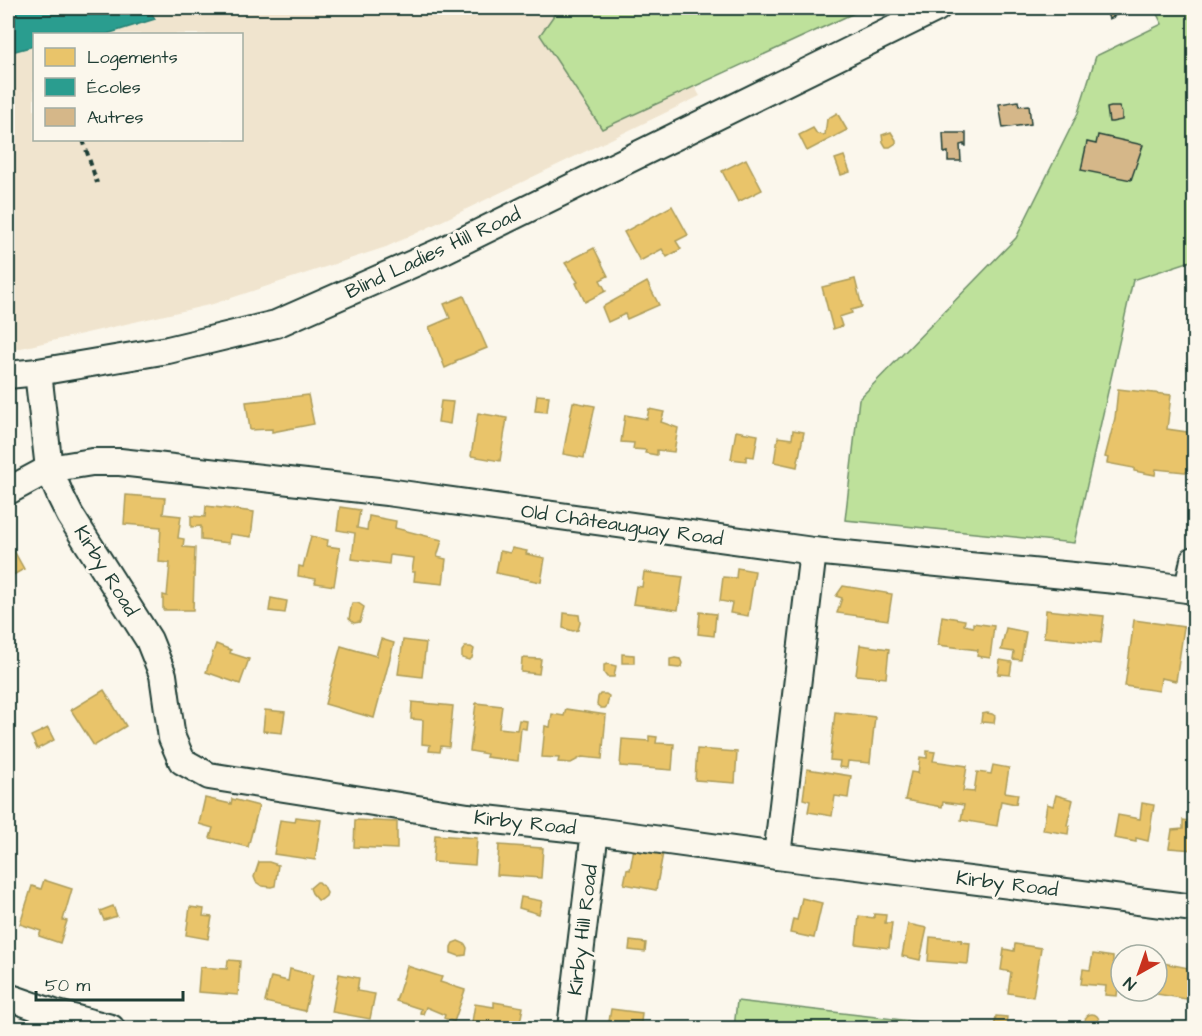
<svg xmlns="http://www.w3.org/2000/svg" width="1202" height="1036" viewBox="0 0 1202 1036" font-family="'Architects Daughter',sans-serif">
<rect width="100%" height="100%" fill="#fbf7ec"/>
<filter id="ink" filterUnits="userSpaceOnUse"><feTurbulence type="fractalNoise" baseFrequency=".0167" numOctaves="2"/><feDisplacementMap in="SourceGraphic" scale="12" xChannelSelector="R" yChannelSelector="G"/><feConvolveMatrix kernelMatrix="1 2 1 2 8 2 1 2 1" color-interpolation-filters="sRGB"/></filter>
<g filter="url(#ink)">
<path fill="#f0e4ce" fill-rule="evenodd" d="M8 8H649L700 96 417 233 386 247 213 304 8 351ZM34 34H242V140H34Z"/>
<g fill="#bee19b" stroke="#6e8f68" stroke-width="1.5">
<polygon points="559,8 865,8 602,129 540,35"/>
<polygon points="1154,8 1194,8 1194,260 1133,280 1074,543 845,520 859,399 1016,238 1078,113 1096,56 1162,24"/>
<polygon points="737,1001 972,1028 734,1028"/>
</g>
<g fill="#e9c46a" stroke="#ac9c5a" stroke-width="1.5">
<polygon points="837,113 847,130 807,151 799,135 813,128 817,134 825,135 827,119"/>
<polygon points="891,132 896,140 896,143 890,147 886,147 883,142 882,135"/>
<polygon points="844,156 850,172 841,175 835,159"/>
<polygon points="746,159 762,190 738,202 722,171"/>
<polygon points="672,206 688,235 676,241 681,249 667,257 662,249 640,261 624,232"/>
<polygon points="594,248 608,276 600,280 606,291 585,302 576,283 578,282 565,263"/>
<polygon points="855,279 862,307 851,310 852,313 839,317 842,326 833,329 822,287"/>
<polygon points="647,282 659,305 627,319 625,314 608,322 602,307"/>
<polygon points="464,296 487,348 455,361 456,363 445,368 429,327 450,318 444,304"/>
<polygon points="1118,389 1171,395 1167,429 1194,433 1194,473 1156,469 1155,475 1134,471 1134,468 1107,463 1108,458 1105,457 1115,418"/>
<polygon points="308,395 314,424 272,432 272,429 250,430 246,402"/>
<polygon points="537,395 549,396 547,412 535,411"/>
<polygon points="441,401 453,402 450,424 438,422"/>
<polygon points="573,402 595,406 584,458 563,454"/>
<polygon points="649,409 664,412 661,422 678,428 674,452 657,450 657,455 645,453 646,450 633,449 634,443 621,442 625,415 647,419"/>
<polygon points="478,413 507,418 500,461 471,456"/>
<polygon points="793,430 804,432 797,467 774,462 778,437 792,439"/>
<polygon points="736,431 758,435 754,457 746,456 746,461 731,459"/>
<polygon points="126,495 165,498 163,514 181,516 178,538 184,539 183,547 195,548 193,610 163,610 163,595 167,596 170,563 159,562 161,527 124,524"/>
<polygon points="206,506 254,512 251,537 230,534 229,543 201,540 201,526 191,527 191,516 205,517"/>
<polygon points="340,507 360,510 357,528 367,530 369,516 396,521 395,528 442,540 437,557 446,559 443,584 414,581 415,572 412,572 414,558 390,555 389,564 352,559 355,533 337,530"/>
<polygon points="311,536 328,540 327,546 340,548 334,586 315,583 316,579 298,576 299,566 303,567"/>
<polygon points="512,548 527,551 526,554 545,558 541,582 496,573 500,551 510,553"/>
<polygon points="13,549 24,569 8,578 8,552"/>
<polygon points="737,568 755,571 748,616 730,613 732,603 720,601 723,577 736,578"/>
<polygon points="644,572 683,577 678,610 633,604 636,586 642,587"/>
<polygon points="843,586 892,594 888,620 837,613 842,598 836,596"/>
<polygon points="271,598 287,601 285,613 269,611"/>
<polygon points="352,603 358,603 364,607 360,622 354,623 349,619"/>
<polygon points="1046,610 1104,616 1101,643 1044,637"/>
<polygon points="700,612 716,614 714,636 698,634"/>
<polygon points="564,613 579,615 580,623 578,630 573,631 563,628"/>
<polygon points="942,616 965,620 964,625 973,627 973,623 994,626 990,658 977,656 978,650 938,645"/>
<polygon points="1134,620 1184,627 1176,681 1161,678 1159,691 1125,686"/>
<polygon points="1006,628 1026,632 1021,660 1013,659 1014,652 1001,650"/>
<polygon points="381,639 394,643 374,718 325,704 341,646 376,656"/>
<polygon points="403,640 426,643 422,677 398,674"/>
<polygon points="216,644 231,650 230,653 249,659 240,684 206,672"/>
<polygon points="860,645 889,649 886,678 856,675"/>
<polygon points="465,647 471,647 474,649 472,658 469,660 462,658 462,651"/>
<polygon points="622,654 634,655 634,663 622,663"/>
<polygon points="522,658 541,659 539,674 521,672"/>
<polygon points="675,658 680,659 682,663 681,667 679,668 670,667 670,659"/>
<polygon points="1000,660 1012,662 1010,675 998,674"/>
<polygon points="608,664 616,666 614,677 607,677 604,673 604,665"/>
<polygon points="104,690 126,726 94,746 71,710"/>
<polygon points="600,694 606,694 609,696 607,706 605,708 601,708 597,705 598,697"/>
<polygon points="412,702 453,706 449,747 441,746 440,752 429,751 430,745 422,744 423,720 411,719"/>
<polygon points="476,703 502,706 499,728 517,730 519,720 527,721 526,729 521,728 518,761 486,757 487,754 470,751"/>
<polygon points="566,709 606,715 602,759 582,757 571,763 558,762 559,758 542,757 545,726 550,727 552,714 564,716"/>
<polygon points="265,710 285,712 282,733 263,731"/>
<polygon points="835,712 875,717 870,763 848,761 847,768 839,767 840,761 830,760"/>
<polygon points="987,713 992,714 995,716 994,723 981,722 982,714"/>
<polygon points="48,728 54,740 37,749 31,736"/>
<polygon points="649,736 657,737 656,743 674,744 672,770 620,766 622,739 649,741"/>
<polygon points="697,749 737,752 735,783 695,780"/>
<polygon points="927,751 935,752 933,761 967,766 963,791 974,792 977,772 991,774 993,765 1009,768 1005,792 1018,794 1016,804 1001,801 997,826 961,820 964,805 943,802 942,807 905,800 911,772 918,773 920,757 927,758"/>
<polygon points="807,769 851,776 848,798 835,796 832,816 808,812 810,801 803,799"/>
<polygon points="1056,795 1073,800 1067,825 1069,826 1068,834 1043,830 1047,804 1053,806"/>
<polygon points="205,798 231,804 232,799 259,806 248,847 210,838 213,828 199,824"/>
<polygon points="1142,803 1154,805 1148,841 1136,838 1136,842 1114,838 1118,815 1140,819"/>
<polygon points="296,817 321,820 315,860 274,854 280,820 295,822"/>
<polygon points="355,820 397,822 397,849 354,847"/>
<polygon points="1183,820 1194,822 1194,850 1169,848 1172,830 1183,829"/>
<polygon points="435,835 477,838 475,865 433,862"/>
<polygon points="499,845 543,848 541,878 497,875"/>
<polygon points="634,848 663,853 656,890 624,884 627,869 630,870"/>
<polygon points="259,862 269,862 278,865 275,886 271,887 262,886 256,882 254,877"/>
<polygon points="44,880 72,889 63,920 67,921 60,943 39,936 41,931 20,924 32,886 41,889"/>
<polygon points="317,882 319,882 325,888 327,893 326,896 321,900 318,900 312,893 310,888"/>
<polygon points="521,897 542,901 539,914 519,908"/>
<polygon points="802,898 822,903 814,938 790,933 793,919 797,920"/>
<polygon points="113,906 117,916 104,920 100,911"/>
<polygon points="190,907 204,909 203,916 212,917 208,939 186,935"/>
<polygon points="874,914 886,915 885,923 892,923 889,948 856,944 859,916 874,918"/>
<polygon points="908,924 927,928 920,960 902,956"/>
<polygon points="930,937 962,940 961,942 970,943 968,964 928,961"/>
<polygon points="458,941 465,944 467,948 466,955 459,956 451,953 451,947 453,943"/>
<polygon points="630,941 646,943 645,952 629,950"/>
<polygon points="1015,944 1041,948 1033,997 1008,993 1011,972 1001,970 1004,949 1014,951"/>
<polygon points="1093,954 1113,957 1113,962 1121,962 1117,996 1105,995 1106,986 1081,984 1083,969 1090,970"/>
<polygon points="228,960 240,961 238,995 198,992 200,967 227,969"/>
<polygon points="1163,963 1194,969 1194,987 1192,1000 1139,991 1157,991 1157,967 1162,968"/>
<polygon points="407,966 442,977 440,982 465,990 454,1022 444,1018 445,1015 426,1007 423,1014 420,1013 421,1009 396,1001"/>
<polygon points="290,969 313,975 305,1011 265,1002 271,977 288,981"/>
<polygon points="339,974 359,978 357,991 375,994 370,1019 332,1012"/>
<polygon points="494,1002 523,1007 519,1028 471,1028 475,1004 494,1007"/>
<polygon points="611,1009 642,1013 641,1023 646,1024 645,1028 608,1028"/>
<circle cx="1092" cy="1021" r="7"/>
<polygon points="996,1016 1007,1017 1006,1028 994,1028"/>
</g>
<polygon fill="#2a9d8f" stroke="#278074" stroke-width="1.5" points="8,8 149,8 155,19 107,34 34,34 34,46 8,53"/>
<g fill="#d5b789" stroke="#1f3d34" stroke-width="1.5">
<polygon points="1105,8 1140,8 1113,16 1114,17 1109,19"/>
<polygon points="1018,101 1019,106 1029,105 1031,124 1003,128 999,104"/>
<polygon points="1111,107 1119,107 1122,113 1122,120 1112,122 1109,122 1107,108"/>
<polygon points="943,133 966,133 966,146 964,146 964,144 960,145 961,161 948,161 948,152 944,153"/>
<polygon points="1098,135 1143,145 1131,180 1081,170 1087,142 1096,144"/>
</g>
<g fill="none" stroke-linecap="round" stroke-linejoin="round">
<defs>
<g id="minor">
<polyline points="38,372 49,469 61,497 70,515 149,640 163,675 172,738 182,761 209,776 468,817 595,831 777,856 1194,908"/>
<polyline points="8,375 38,372 168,350 276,324 442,251 937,8"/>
<polyline points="8,491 49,469 92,462 120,462 387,492 813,551 1126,581 1194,590"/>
<polyline points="1188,589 1194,560"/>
<polyline points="777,856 813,551"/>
<polyline points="8,997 54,1013 111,1028"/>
<polyline points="571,1028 595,831"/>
</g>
</defs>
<use href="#minor" stroke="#1f3d34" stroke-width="30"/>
<polyline stroke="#1f3d34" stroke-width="4" stroke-dasharray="6 4.5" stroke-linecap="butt" points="83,140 97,183"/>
<use href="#minor" stroke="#fbf7ec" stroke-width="26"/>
</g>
</g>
<g text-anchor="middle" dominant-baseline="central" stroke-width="6" stroke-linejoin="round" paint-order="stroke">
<g font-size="20" fill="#1f3d34" stroke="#fbf7ec">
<text transform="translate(433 253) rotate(-25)">Blind Ladies Hill Road</text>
<text transform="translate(622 525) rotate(8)">Old Châteauguay Road</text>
<text transform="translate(106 571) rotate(58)">Kirby Road</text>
<text transform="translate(525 823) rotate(6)">Kirby Road</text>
<text transform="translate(1007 884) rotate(7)">Kirby Road</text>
<text transform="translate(583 930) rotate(-83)">Kirby Hill Road</text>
</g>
</g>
<rect width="1202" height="1036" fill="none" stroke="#fbf7ec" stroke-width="30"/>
<rect x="15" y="15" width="1172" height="1006" fill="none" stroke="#1f3d34" stroke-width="2" filter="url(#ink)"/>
<rect x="33" y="33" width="210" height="108" fill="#fbf7ec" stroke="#a3ada2" stroke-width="1.5"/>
<rect x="45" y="48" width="30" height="18" fill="#e9c46a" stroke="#a3ada2" stroke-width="1.5"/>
<text x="87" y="63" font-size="18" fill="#1f3d34">Logements</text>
<rect x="45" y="78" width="30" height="18" fill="#2a9d8f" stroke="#a3ada2" stroke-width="1.5"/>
<text x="87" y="93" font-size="18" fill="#1f3d34">Écoles</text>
<rect x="45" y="108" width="30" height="18" fill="#d5b789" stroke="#a3ada2" stroke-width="1.5"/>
<text x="87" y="123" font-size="18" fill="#1f3d34">Autres</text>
<g transform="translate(1139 973) rotate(220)"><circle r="28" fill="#fbf7ec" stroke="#a3ada2" stroke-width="1.5"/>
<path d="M0-4.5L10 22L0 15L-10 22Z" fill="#c8321e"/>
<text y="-9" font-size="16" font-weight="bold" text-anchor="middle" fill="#1f3d34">N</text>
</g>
<path d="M36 991v9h147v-9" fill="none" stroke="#1f3d34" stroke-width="3"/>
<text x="45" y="991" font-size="18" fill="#1f3d34" stroke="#fbf7ec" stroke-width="4.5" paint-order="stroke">50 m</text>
</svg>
